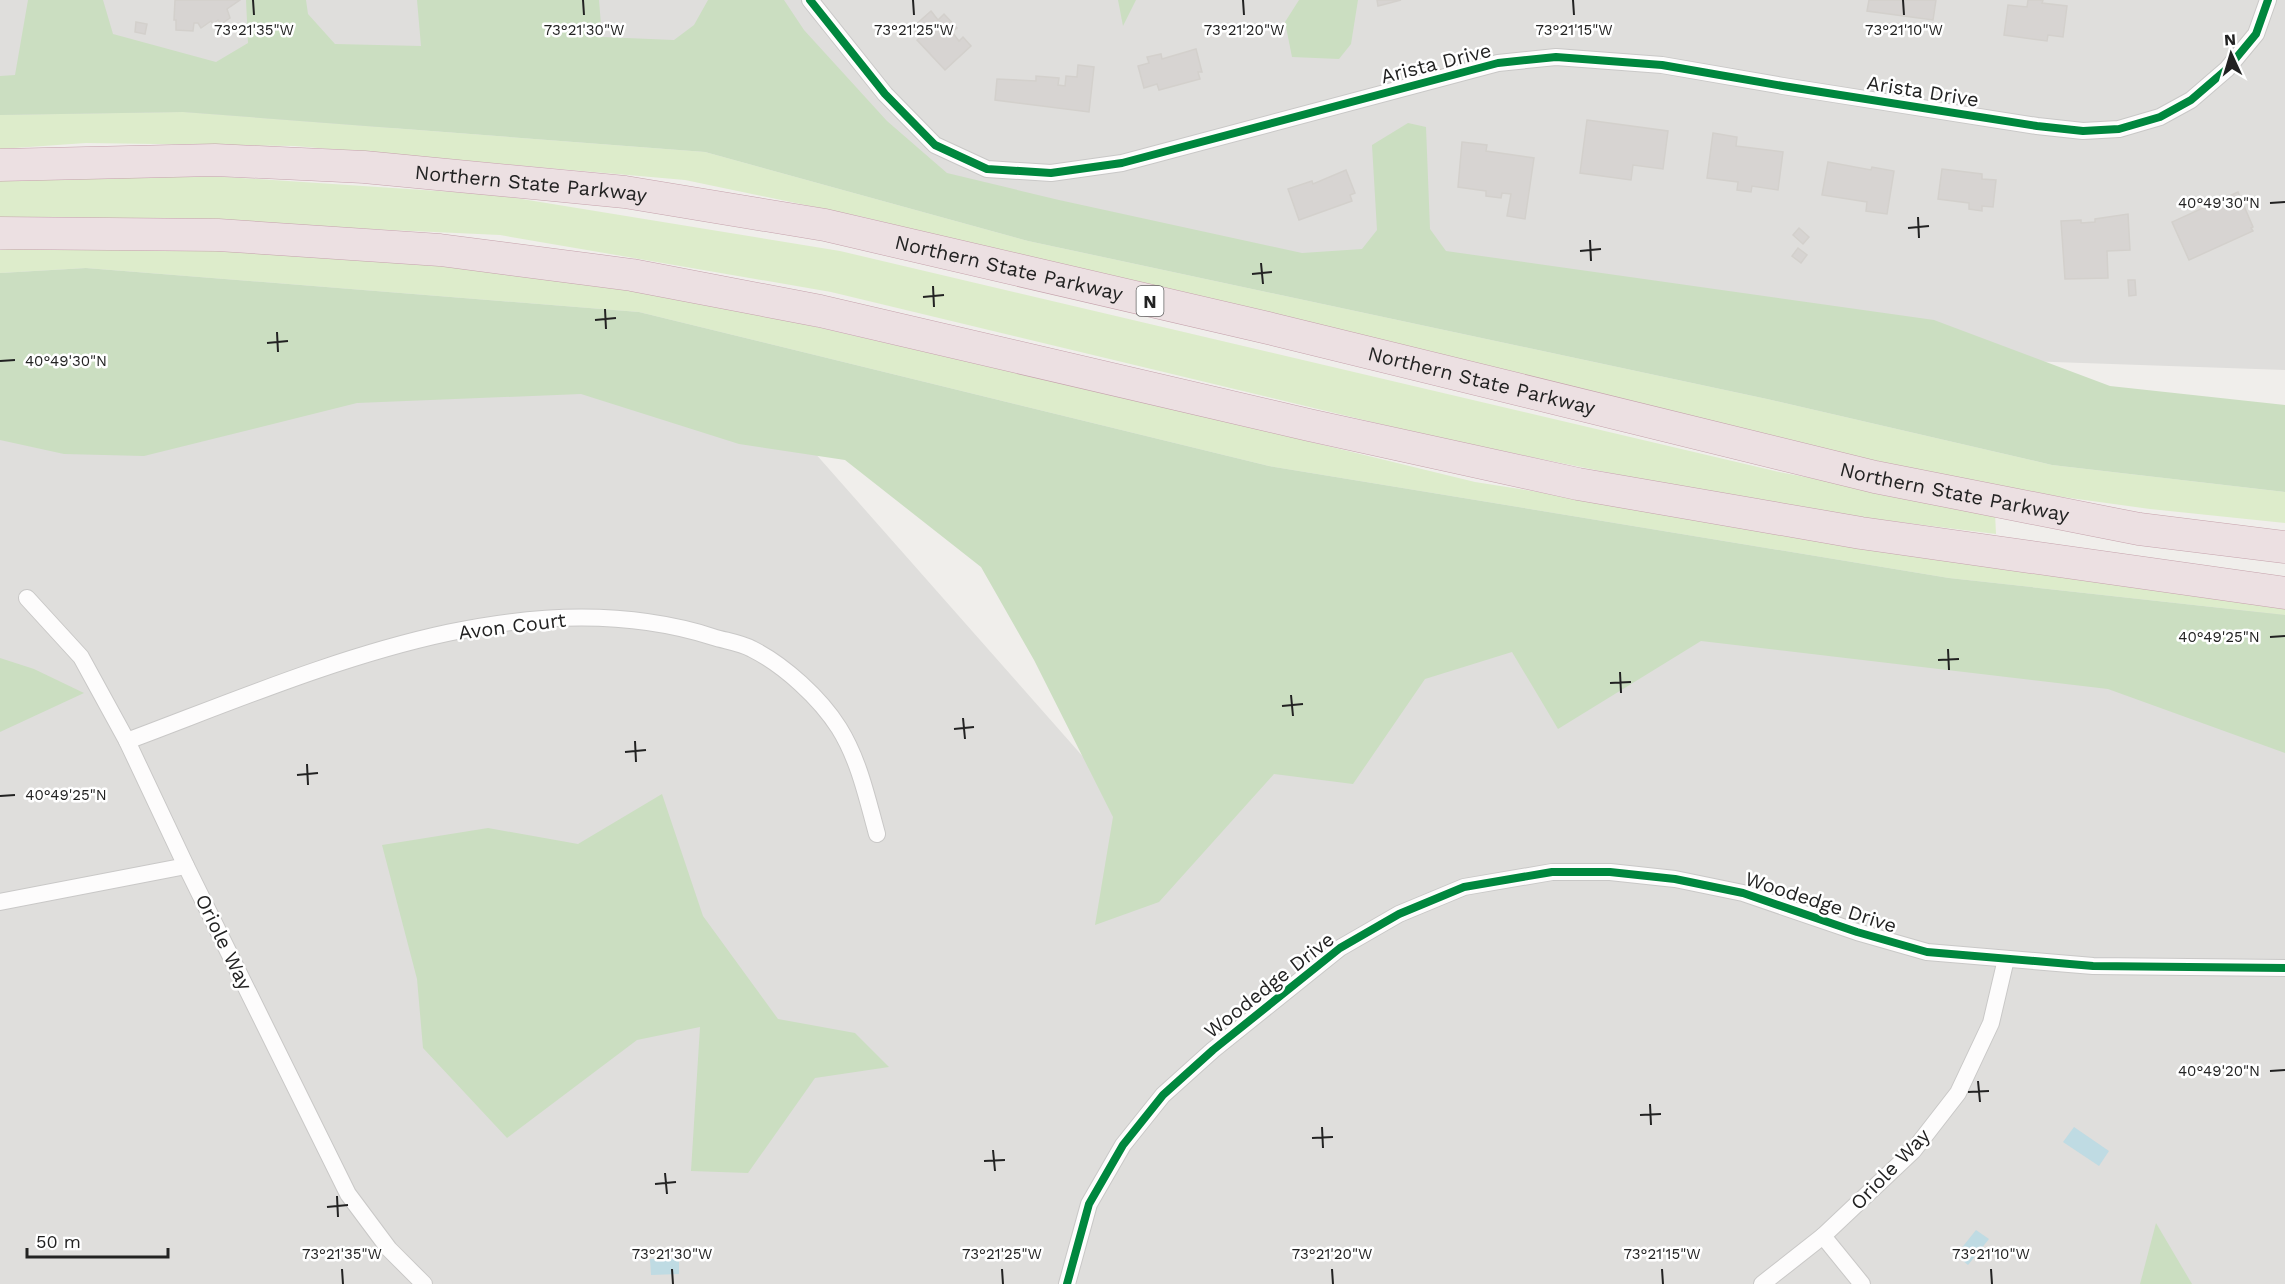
<svg xmlns="http://www.w3.org/2000/svg" width="2285" height="1284" viewBox="0 0 2285 1284" font-family="'Work Sans',sans-serif">
<rect width="100%" height="100%" fill="#f0eeeb"/>
<g fill="#dfdedc">
<polygon points="0,0 2285,0 2285,370 1966,359 1320,303 676,135 0,118"/>
<polygon points="408,345 769,401 1123,802 1606,555 2285,614 2285,1284 0,1284 0,409"/>
</g>
<g fill="#ddeccb">
<polygon points="183,112 705,152 1028,241 1767,399 2052,465 2285,492 2285,523 2150,509 2012,490 1655,413 863,217 685,180 295,146 86,143 0,149 0,115"/>
<polygon points="150,172 498,195 840,251 1779,472 1995,513 1996,534 1778,507 1443,439 831,292 500,235 153,219 0,223 0,178"/>
<polygon points="42,247 232,251 493,270 703,301 1209,417 1475,482 1960,559 2285,602 2285,615 1949,578 1269,466 639,312 86,268 0,273 0,250"/>
</g>
<g fill="#cbdec1">
<polygon points="28,0 103,0 113,34 216,62 248,43 246,0 306,0 308,14 335,44 421,46 417,0 599,0 602,37 674,40 694,25 708,0 784,0 804,30 887,121 947,173 1059,200 1302,253 1362,249 1377,230 1372,145 1408,123 1426,127 1430,229 1446,251 1934,320 2110,386 2285,405 2285,492 2052,465 1767,399 1028,241 705,152 183,112 0,115 0,76 15,75"/>
<polygon points="1118,0 1136,0 1123,26"/>
<polygon points="1299,0 1358,0 1351,44 1339,59 1292,57 1285,22"/>
<polygon points="86,268 639,312 1269,466 1949,578 2285,615 2285,753 2108,689 1701,641 1558,729 1512,652 1425,679 1353,784 1274,774 1159,902 1095,925 1113,817 1034,660 981,567 845,460 739,444 581,394 357,403 144,456 64,454 0,440 0,273"/>
<polygon points="0,658 34,669 84,693 0,732"/>
<polygon points="662,794 703,916 778,1019 855,1033 889,1067 815,1078 748,1173 691,1171 700,1027 637,1040 507,1138 423,1048 417,979 382,845 488,828 578,844"/>
<polygon points="2156,1223 2192,1284 2140,1284"/>
</g>
<g fill="#bfdbe3">
<polygon points="2074,1127 2109,1151 2099,1166 2063,1142"/>
<polygon points="1976,1230 1989,1239 1968,1265 1956,1255"/>
<polygon points="679,1258 679,1274 651,1275 650,1259"/>
</g>
<g fill="#d7d4d2" stroke="#d3d0cc" stroke-width="1.5">
<polygon points="175,0 240,0 227,9 230,18 221,24 218,20 213,24 211,21 201,28 198,23 194,23 193,31 176,30 176,20 174,20"/>
<polygon points="1377,0 1401,0 1378,6"/>
<polygon points="1869,0 1936,0 1933,20 1867,11"/>
<polygon points="2028,0 2043,0 2042,3 2067,6 2063,37 2048,35 2047,41 2004,35 2008,5 2027,7"/>
<polygon points="931,11 938,20 944,14 957,28 952,32 959,41 963,37 971,46 945,70 917,40 922,36 913,27"/>
<polygon points="136,22 147,24 145,34 135,32"/>
<polygon points="1196,49 1202,72 1198,72 1200,79 1159,90 1157,84 1144,88 1138,66 1149,63 1147,57 1161,54 1162,59"/>
<polygon points="1078,65 1094,67 1089,112 995,100 997,79 1036,81 1036,76 1059,78 1058,85 1065,86 1066,76 1077,77"/>
<polygon points="1587,120 1668,131 1663,169 1633,165 1631,180 1580,173"/>
<polygon points="1713,133 1737,137 1736,146 1783,152 1778,190 1752,186 1751,192 1737,190 1738,182 1707,178"/>
<polygon points="1462,142 1487,145 1486,151 1534,158 1525,219 1507,216 1511,194 1502,193 1501,198 1486,196 1486,191 1458,187"/>
<polygon points="1828,162 1871,170 1872,167 1894,171 1887,214 1866,211 1867,202 1822,195"/>
<polygon points="1942,169 1982,174 1982,179 1996,180 1993,207 1982,206 1982,211 1969,209 1969,203 1938,199"/>
<polygon points="1346,170 1355,193 1350,195 1352,201 1299,220 1288,189 1312,181 1313,184"/>
<polygon points="2238,192 2253,227 2251,228 2253,231 2189,260 2172,222"/>
<polygon points="2128,214 2130,250 2107,251 2108,278 2065,279 2061,221 2081,220 2081,223 2095,222 2095,219"/>
<polygon points="1799,228 1809,237 1803,244 1793,235"/>
<polygon points="1798,248 1807,255 1801,263 1792,256"/>
<polygon points="2128,280 2135,280 2136,295 2129,296"/>
</g>
<g fill="none" stroke-linecap="round" stroke-linejoin="round">
<defs>
<g id="minor">
<polyline points="810,0 885,94 935,145 987,169 1051,173 1122,163 1498,63 1556,57 1662,65 1783,86 2037,126 2083,131 2119,129 2160,117 2191,100 2227,69 2256,34 2268,0"/>
<polyline points="27,598 81,657 127,741 186,866 348,1194 389,1249 424,1284"/>
<path d="M127 741C307 674 519 575 713 637 726 641 741 643 752 649 784 665 820 698 839 728 859 760 867 798 877 834"/>
<polyline points="0,902 186,866"/>
<polyline points="1823,1236 1862,1284"/>
<polyline points="1067,1284 1089,1204 1123,1145 1163,1095 1213,1050 1340,948 1399,914 1464,887 1552,872 1610,872 1675,879 1743,893 1857,932 1927,952 2093,966 2285,968"/>
<polyline points="1762,1284 1823,1236 1913,1151 1958,1093 1991,1023 2006,959"/>
</g>
<g id="motorway">
<path id="s1" d="M0 165 215 160 364 167 625 192 825 225 1272 329 1875 477 2139 529 2285 547"/>
<polyline points="0,233 218,235 440,250 632,275 820,311 1309,425 1578,484 1861,533 2285,593"/>
</g>
</defs>
<use href="#minor" stroke="#c9c8c7" stroke-width="18"/>
<use href="#motorway" stroke="#c5a2ac" stroke-width="33"/>
<use href="#minor" stroke="#fdfcfc" stroke-width="16"/>
<use href="#motorway" stroke="#ece0e2" stroke-width="32"/>
<defs>
<g id="cycleway">
<polyline points="810,0 885,94 935,145 987,169 1051,173 1122,163 1498,63 1556,57 1662,65 1783,86 2037,126 2083,131 2119,129 2160,117 2191,100 2227,69 2256,34 2268,0"/>
<polyline points="1067,1284 1089,1204 1123,1145 1163,1095 1213,1050 1340,948 1399,914 1464,887 1552,872 1610,872 1675,879 1743,893 1857,932 1927,952 2093,966 2285,968"/>
</g>
</defs>
<use href="#cycleway" stroke="#fff" stroke-width="11"/>
<use href="#cycleway" stroke="#00873e" stroke-width="8"/>
</g>
<path fill="none" stroke="#222" stroke-width="2" d="M253 0 254 15M583 0 584 15M913 0 914 15M1243 0 1244 15M1573 0 1574 15M1903 0 1904 15M2270 203 2285 202M1918 217 1919 238M1908 228 1929 226M1590 240 1591 261M1580 251 1601 249M1261 263 1263 284M1252 274 1272 272M933 286 934 307M923 297 944 295M605 309 606 329M595 320 616 318M277 332 278 352M267 343 288 341M0 361 15 360M2270 637 2285 636M1948 649 1949 670M1938 660 1959 659M1620 672 1621 693M1610 683 1631 682M1291 695 1293 716M1282 706 1303 704M963 718 965 739M954 729 974 727M635 741 636 762M625 752 646 750M307 764 308 785M297 775 318 773M0 796 15 795M2270 1071 2285 1070M1978 1081 1980 1102M1968 1092 1989 1091M1650 1104 1651 1125M1640 1115 1661 1114M1322 1127 1323 1148M1312 1138 1333 1137M993 1150 995 1171M984 1161 1005 1160M665 1173 667 1194M655 1184 676 1182M337 1196 338 1217M327 1207 348 1205M342 1269 343 1284M672 1269 673 1284M1002 1269 1003 1284M1332 1269 1333 1284M1662 1269 1663 1284M1991 1269 1992 1284"/>
<g text-anchor="middle" dominant-baseline="central" stroke-width="5" stroke-linejoin="round" paint-order="stroke">
<rect fill="#fff" stroke="#646464" stroke-width="1.5" x="1136.5" y="286" width="27" height="30" rx="4.5"/>
<g font-size="18" font-weight="bold" fill="#222">
<text x="1150" y="301">N</text>
</g>
<g font-size="20" fill="#222" stroke="#fff">
<text transform="translate(1436 63) rotate(-14)">Arista Drive</text>
<text transform="translate(1923 91) rotate(9)">Arista Drive</text>
<text stroke="none"><textPath href="#s1" startOffset="532">Northern State Parkway</textPath></text>
<text stroke="none"><textPath href="#s1" startOffset="1018">Northern State Parkway</textPath></text>
<text stroke="none"><textPath href="#s1" startOffset="1504">Northern State Parkway</textPath></text>
<text stroke="none"><textPath href="#s1" startOffset="1990">Northern State Parkway</textPath></text>
<text transform="translate(512 626) rotate(-7)">Avon Court</text>
<text transform="translate(1821 902) rotate(18)">Woodedge Drive</text>
<text transform="translate(224 942) rotate(64)">Oriole Way</text>
<text transform="translate(1269 985) rotate(-38)">Woodedge Drive</text>
<text transform="translate(1890 1169) rotate(-46)">Oriole Way</text>
</g>
</g>
<g font-size="15" text-anchor="middle" fill="#222" stroke="#fff" stroke-width="5" stroke-linejoin="round" paint-order="stroke">
<text x="254" y="35">73°21'35"W</text>
<text x="584" y="35">73°21'30"W</text>
<text x="914" y="35">73°21'25"W</text>
<text x="1244" y="35">73°21'20"W</text>
<text x="1574" y="35">73°21'15"W</text>
<text x="1904" y="35">73°21'10"W</text>
<text x="2219" y="208">40°49'30"N</text>
<text x="66" y="366">40°49'30"N</text>
<text x="2219" y="642">40°49'25"N</text>
<text x="66" y="800">40°49'25"N</text>
<text x="2219" y="1076">40°49'20"N</text>
<text x="342" y="1259">73°21'35"W</text>
<text x="672" y="1259">73°21'30"W</text>
<text x="1002" y="1259">73°21'25"W</text>
<text x="1332" y="1259">73°21'20"W</text>
<text x="1662" y="1259">73°21'15"W</text>
<text x="1991" y="1259">73°21'10"W</text>
</g>
<g transform="translate(2231 54) rotate(356)" stroke="#ffffff" stroke-width="4.5" paint-order="stroke">
<path d="M0-4.5L10 22L0 15L-10 22Z" fill="#222222"/>
<text y="-9" font-size="16" font-weight="bold" text-anchor="middle" fill="#222222">N</text>
</g>
<path d="M27 1248v9h141v-9" fill="none" stroke="#222222" stroke-width="3"/>
<text x="36" y="1248" font-size="18" fill="#222222" stroke="#ffffff" stroke-width="4.5" paint-order="stroke">50 m</text>
</svg>
